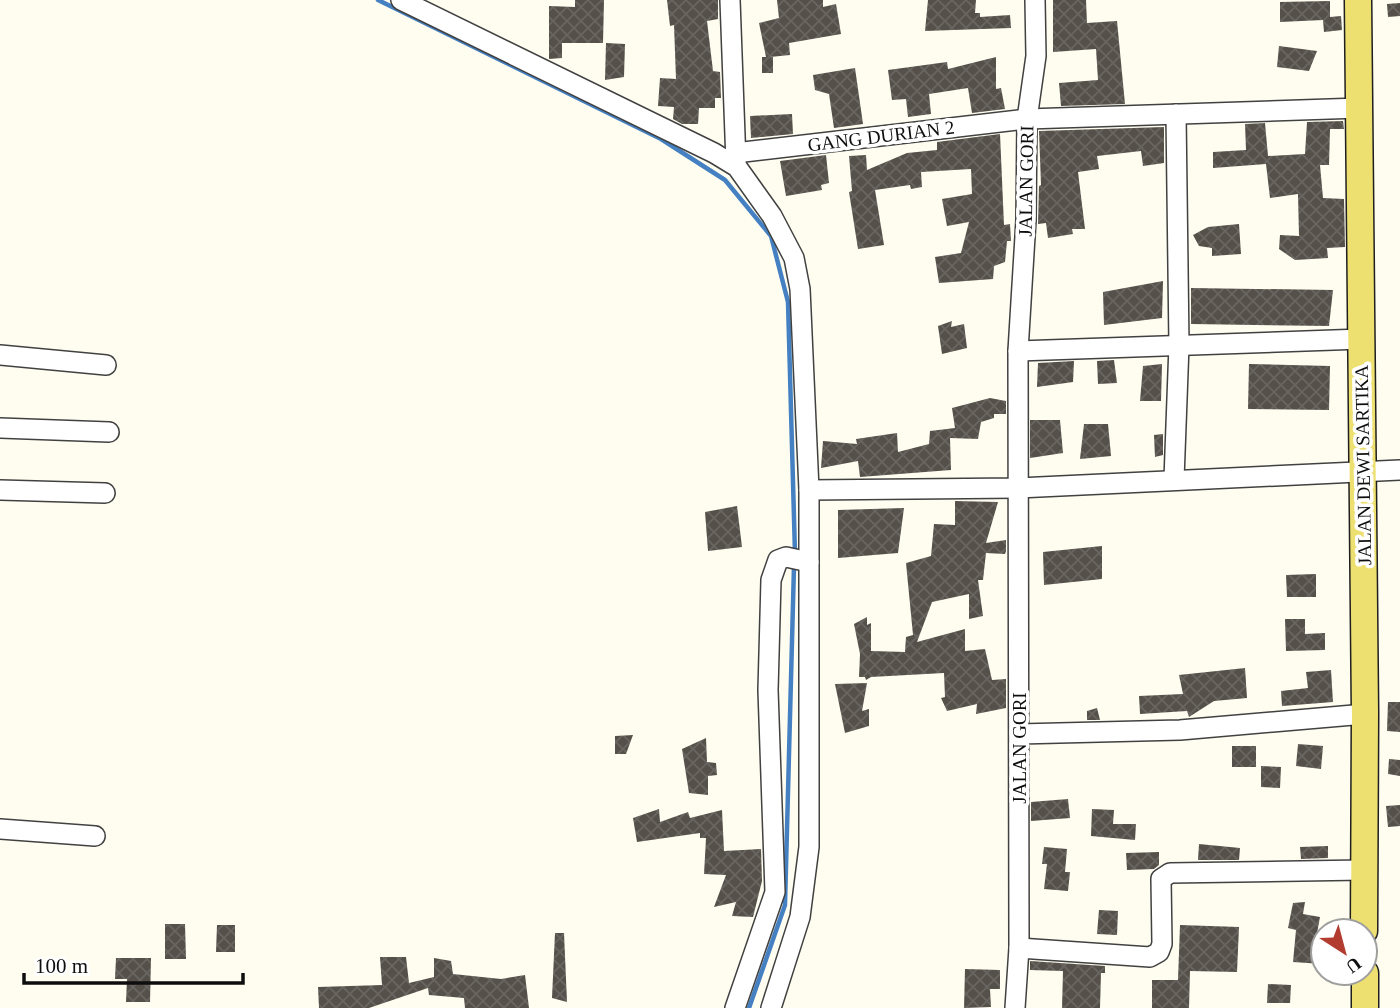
<svg xmlns="http://www.w3.org/2000/svg" width="1400" height="1008" viewBox="0 0 1400 1008" font-family="'Times New Roman',serif">
<defs>
<pattern id="building-cross-hatch" width="8" height="8" patternUnits="userSpaceOnUse" patternTransform="scale(1.75)"><rect width="8" height="8" fill="#56504b"/><path d="M0 0l8 8M0 8l8-8" fill="none" stroke="#696561"/></pattern>
</defs>
<rect width="100%" height="100%" fill="#fefdf0"/>
<g fill="none" stroke-linecap="round" stroke-linejoin="round">
<g stroke="#4580c2" stroke-width="4.5">
<polyline points="378,0 661,139 725,180 771,236 788,302 795,554"/>
<polyline points="749,1008 785,905 794,566"/>
</g>
</g>
<g fill="url(#building-cross-hatch)">
<polygon points="575,0 604,0 603,43 562,43 562,58 549,59 549,6 575,7"/>
<polygon points="667,0 718,0 718,19 707,21 713,71 720,72 721,98 715,98 715,108 699,108 698,124 682,124 673,119 674,107 658,106 660,78 676,79 674,25 670,26"/>
<polygon points="777,0 823,0 823,7 836,4 841,34 789,43 790,55 770,57 773,57 773,73 762,73 762,57 766,57 759,23 779,18"/>
<polygon points="928,0 976,0 975,13 980,13 980,17 1010,15 1011,28 925,31"/>
<polygon points="1053,0 1086,0 1087,23 1117,21 1125,104 1061,106 1059,83 1098,80 1096,49 1053,52"/>
<polygon points="1330,1 1330,17 1341,16 1342,30 1324,32 1323,20 1280,22 1280,2"/>
<polygon points="1400,3 1400,16 1388,17 1387,4"/>
<polygon points="606,43 625,44 624,77 605,80"/>
<polygon points="1279,46 1317,51 1309,71 1277,67"/>
<polygon points="996,57 996,89 1001,88 1005,109 972,113 968,88 929,94 931,114 908,117 906,99 892,100 888,70 947,62 948,69"/>
<polygon points="855,68 863,124 834,128 829,94 815,90 813,75"/>
<polygon points="792,114 793,134 751,138 750,116"/>
<polygon points="1343,121 1344,129 1330,129 1329,165 1320,165 1323,198 1344,199 1345,247 1327,248 1328,258 1295,260 1279,249 1280,235 1299,236 1298,194 1270,198 1266,164 1213,168 1213,152 1246,150 1245,124 1265,123 1268,156 1305,154 1307,122"/>
<polygon points="1164,127 1164,163 1143,166 1141,151 1097,156 1099,169 1078,172 1085,229 1072,229 1073,234 1048,238 1046,223 1038,224 1039,186 1041,185 1039,131"/>
<polygon points="1000,134 1004,225 1010,224 1011,241 1007,241 1005,262 994,266 993,279 939,283 935,257 961,253 969,222 947,226 942,199 972,194 971,169 921,172 922,187 911,189 910,185 875,190 884,245 858,249 849,192 852,191 849,156 866,155 867,170 907,153 937,150 937,142"/>
<polygon points="826,155 829,183 821,185 822,190 786,196 780,161"/>
<polygon points="1239,224 1241,254 1212,256 1212,248 1199,246 1193,235 1208,227"/>
<polygon points="1163,281 1162,318 1104,325 1103,292"/>
<polygon points="1191,288 1333,290 1329,326 1191,324"/>
<polygon points="952,321 951,327 964,324 967,348 942,354 938,326"/>
<polygon points="1114,360 1117,383 1098,384 1097,361"/>
<polygon points="1074,361 1073,382 1037,387 1038,363"/>
<polygon points="1162,364 1161,401 1140,401 1143,366"/>
<polygon points="1249,364 1330,366 1329,410 1248,409"/>
<polygon points="990,398 1006,401 1006,414 994,414 994,418 981,422 978,439 950,438 951,470 860,477 858,461 821,468 823,441 857,444 856,439 897,433 898,452 929,444 930,431 955,428 952,408"/>
<polygon points="1030,420 1060,420 1063,453 1030,458"/>
<polygon points="1084,424 1108,424 1111,456 1080,459"/>
<polygon points="1163,434 1163,455 1155,457 1154,435"/>
<polygon points="955,501 998,502 986,543 1006,540 1006,551 1005,554 986,553 983,580 978,580 983,616 969,619 969,594 932,602 917,642 965,629 965,651 985,649 992,680 1006,679 1006,708 976,714 977,704 947,711 941,698 945,697 944,673 871,677 866,680 865,677 859,677 860,654 854,624 867,617 867,625 871,623 871,651 905,652 906,637 913,635 906,563 931,556 934,524 955,525"/>
<polygon points="737,506 742,547 708,551 705,512"/>
<polygon points="904,508 898,553 838,558 838,510"/>
<polygon points="1102,546 1102,579 1044,585 1043,552"/>
<polygon points="1316,574 1316,597 1287,597 1286,575"/>
<polygon points="1285,619 1305,619 1305,634 1325,633 1325,650 1286,651"/>
<polygon points="1245,668 1247,698 1214,701 1189,717 1187,711 1140,714 1139,696 1183,694 1179,675"/>
<polygon points="1331,670 1333,702 1282,706 1281,691 1308,688 1306,672"/>
<polygon points="867,683 862,711 869,709 869,726 845,733 835,684"/>
<polygon points="1388,702 1400,702 1400,732 1387,731"/>
<polygon points="1097,708 1100,720 1087,720 1087,711"/>
<polygon points="633,735 626,754 615,754 615,736"/>
<polygon points="706,738 707,762 716,763 717,775 708,776 708,795 689,793 682,749"/>
<polygon points="1298,744 1323,746 1321,769 1296,766"/>
<rect x="1232" y="746" width="24" height="21"/>
<polygon points="1389,759 1400,760 1400,776 1388,774"/>
<polygon points="1261,766 1281,767 1280,788 1261,787"/>
<polygon points="1068,799 1070,818 1031,821 1031,802"/>
<polygon points="1400,805 1400,826 1388,827 1386,806"/>
<polygon points="659,809 660,822 688,812 690,818 722,810 724,851 761,849 762,881 753,917 732,916 736,902 714,907 726,875 704,874 706,838 700,838 700,833 637,842 633,818"/>
<polygon points="1092,809 1114,810 1113,824 1136,824 1135,840 1091,836"/>
<polygon points="1199,844 1240,848 1239,860 1198,860"/>
<polygon points="1328,846 1328,858 1301,859 1300,847"/>
<polygon points="1044,847 1067,849 1065,872 1070,872 1068,891 1044,889 1047,864 1042,864"/>
<polygon points="1159,852 1159,865 1154,869 1127,870 1126,853"/>
<polygon points="1305,902 1303,914 1320,917 1314,950 1323,950 1322,964 1293,962 1296,930 1288,928 1293,903"/>
<polygon points="1099,910 1118,911 1117,935 1097,934"/>
<polygon points="165,924 185,924 186,959 165,959"/>
<polygon points="217,925 235,925 235,952 216,952"/>
<polygon points="1180,925 1239,927 1237,972 1190,971 1189,1008 1152,1008 1152,980 1178,980"/>
<polygon points="555,933 564,933 567,1002 552,998"/>
<polygon points="380,957 406,957 409,983 434,977 434,958 451,961 453,974 501,979 525,975 529,1008 465,1008 464,998 429,995 428,988 369,1008 319,1008 318,987 382,985"/>
<polygon points="116,958 151,958 150,1002 126,1002 127,979 115,979"/>
<polygon points="1030,961 1105,966 1105,973 1101,973 1100,1008 1062,1008 1063,971 1030,970"/>
<polygon points="965,969 1000,970 1000,989 990,989 991,1007 964,1008"/>
<polygon points="1268,984 1291,985 1290,1003 1267,1003"/>
</g>
<g fill="none" stroke-linecap="round" stroke-linejoin="round">
<defs>
<g id="minor">
<polyline points="401,0 714,153 737,167 772,216 794,258 800,289 809,490 809,847 800,917 771,1008"/>
<polyline points="730,0 736,163"/>
<polyline points="735,153 1027,119 1360,108"/>
<polyline points="1018,351 1362,339"/>
<polyline points="0,355 106,365"/>
<polyline points="0,428 109,432"/>
<polyline points="1174,479 1179,345 1176,114"/>
<polyline points="0,490 105,493"/>
<polyline points="809,490 1018,488 1400,470"/>
<polyline points="1019,734 1180,730 1365,714"/>
<polyline points="0,829 95,836"/>
<polyline points="1019,948 1150,957 1159,952 1162,944 1161,879 1170,873 1363,870"/>
<polyline points="735,1008 775,892 768,690 771,580 778,560 786,557 809,562"/>
<polyline points="1015,1008 1019,948 1018,351 1026,220 1027,119 1036,56 1035,0"/>
</g>
<g id="major">
<polyline points="1358,0 1365,714 1364,931"/>
<polyline points="1365,973 1365,1008"/>
</g>
</defs>
<use href="#minor" stroke="#414141" stroke-width="22"/>
<use href="#major" stroke="#1f1f1f" stroke-width="29"/>
<use href="#minor" stroke="#fff" stroke-width="19"/>
<use href="#major" stroke="#ede070" stroke-width="26"/>
</g>
<g text-anchor="middle" dominant-baseline="central" stroke-width="7" stroke-linejoin="round" paint-order="stroke">
<g font-size="19" fill="#0e0e0e" stroke="#fff">
<text transform="translate(881 136) rotate(-7)">GANG DURIAN 2</text>
<text transform="translate(1026 181) rotate(-89)">JALAN GORI</text>
<text transform="translate(1363 465) rotate(-91)">JALAN DEWI SARTIKA</text>
<text transform="translate(1019 748) rotate(-90)">JALAN GORI</text>
</g>
</g>
<g transform="translate(1344 952) rotate(144)"><circle r="33" fill="#ffffff" stroke="#9f9f9f" stroke-width="2"/>
<path d="M0-5L12 26L0 18L-12 26Z" fill="#b33c31"/>
<text y="-10" font-size="19" font-weight="bold" text-anchor="middle" fill="#0e0e0e">U</text>
</g>
<path d="M24 973v10h219v-10" fill="none" stroke="#0e0e0e" stroke-width="3.5"/>
<text x="35" y="973" font-size="21" fill="#0e0e0e" stroke="#ffffff" stroke-width="5" paint-order="stroke">100 m</text>
</svg>
